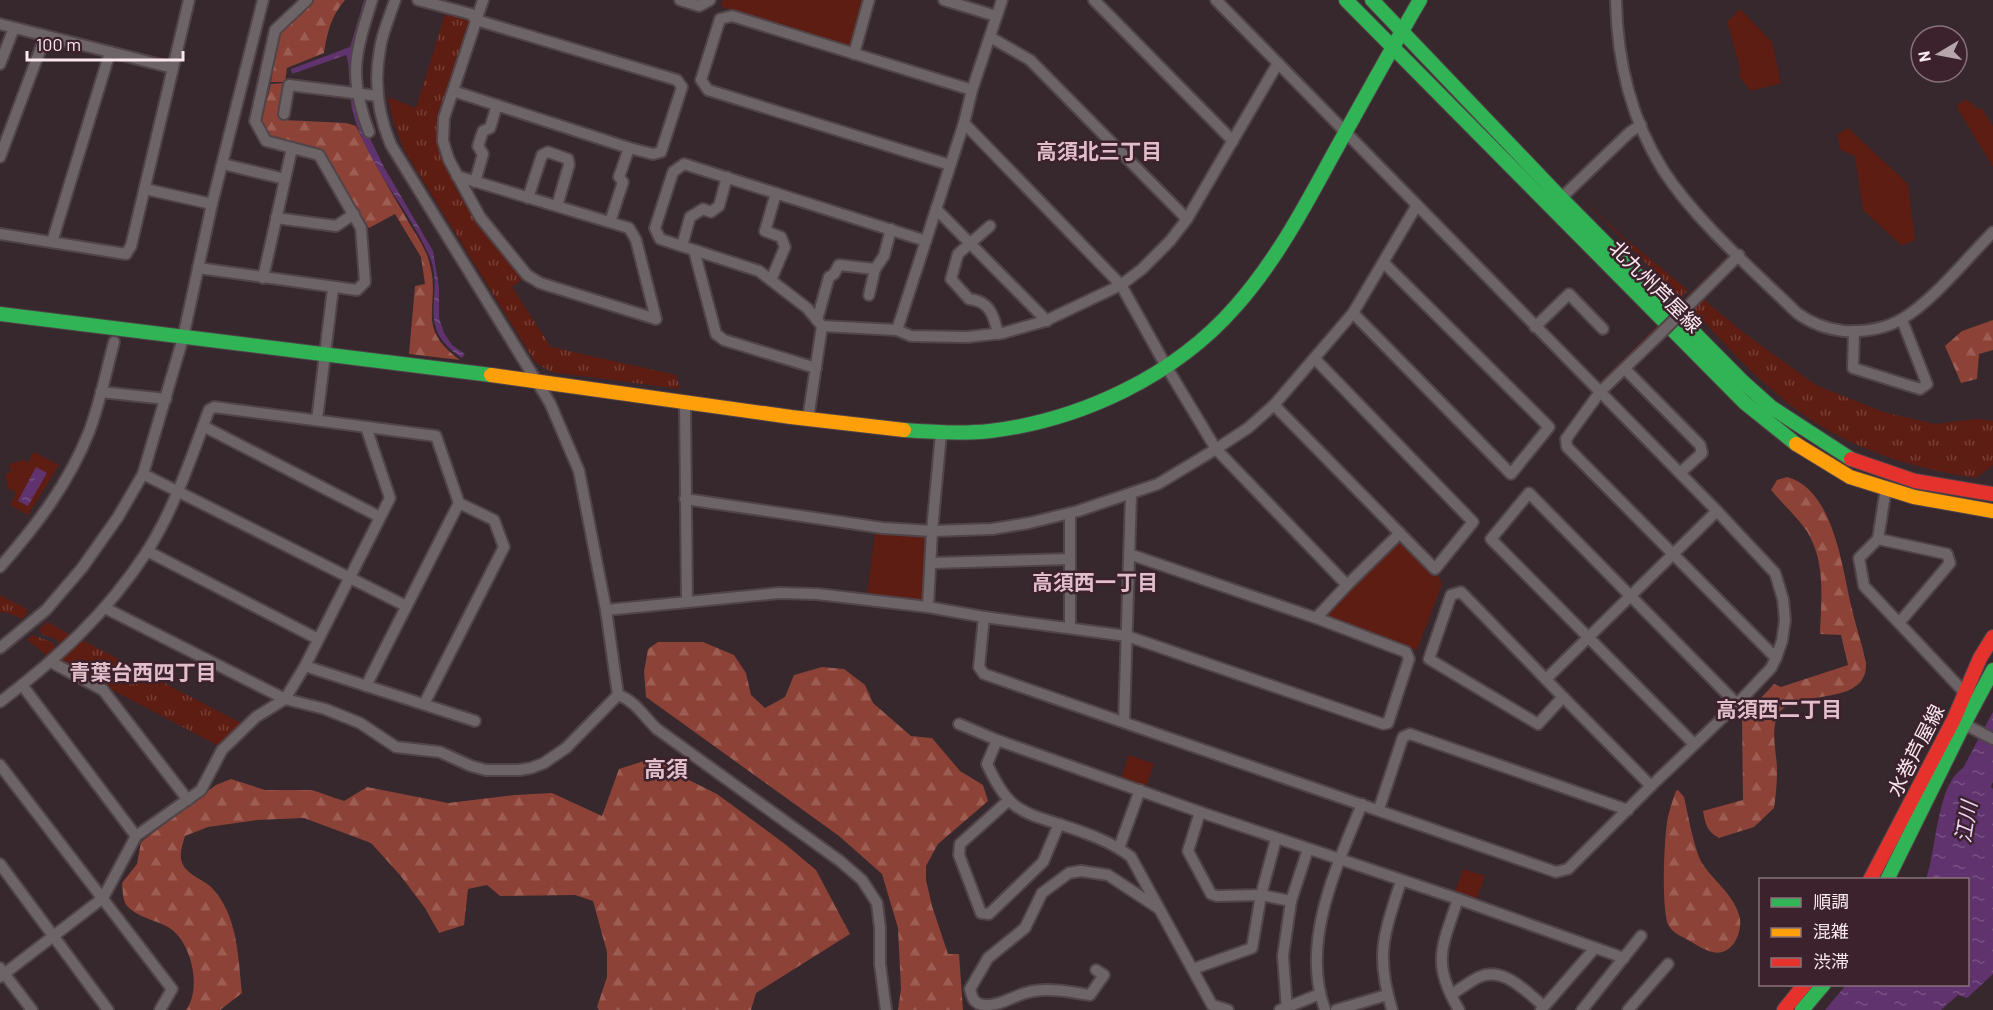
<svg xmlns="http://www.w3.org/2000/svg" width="1993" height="1010" viewBox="0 0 1993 1010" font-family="Barlow,'Noto Sans JP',sans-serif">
<defs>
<pattern id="grass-tufts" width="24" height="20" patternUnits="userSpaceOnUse" patternTransform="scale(1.5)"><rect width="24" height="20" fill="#5e1d13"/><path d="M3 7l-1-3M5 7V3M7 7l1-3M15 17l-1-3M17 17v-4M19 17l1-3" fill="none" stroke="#763e36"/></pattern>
<pattern id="forest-firs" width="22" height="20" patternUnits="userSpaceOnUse" patternTransform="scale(1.5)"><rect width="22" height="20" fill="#8c4236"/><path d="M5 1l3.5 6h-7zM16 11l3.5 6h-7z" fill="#9d5d53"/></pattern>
<pattern id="water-ripples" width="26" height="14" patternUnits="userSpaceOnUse" patternTransform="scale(1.5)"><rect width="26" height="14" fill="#60336e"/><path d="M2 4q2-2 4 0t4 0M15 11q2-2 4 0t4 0" fill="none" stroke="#785183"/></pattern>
</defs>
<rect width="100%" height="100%" fill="#36282d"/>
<g fill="url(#grass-tufts)">
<path d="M446 11 471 19 439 122C435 177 488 240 524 278L512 287 551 347 676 375 680 389 551 372 535 362 404 150 393 120 388 97 416 108Z"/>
<polygon points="1579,195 1622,236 1688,290 1680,298"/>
<polygon points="1729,255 1730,256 1604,381 1601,381"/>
<path d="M1703 299 1744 333 1816 385 1883 412 1935 424 1977 419 1993 421V465L1976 478C1897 466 1830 442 1770 388 1742 364 1718 336 1693 310Z"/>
<polygon points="0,595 27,609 27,614 22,619 8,613 0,612"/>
<polygon points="47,622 73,636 63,645 54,638 41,634 40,628"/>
<polygon points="32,635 52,642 57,651 49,657 27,640"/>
<polygon points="82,640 241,723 219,746 63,664 62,658"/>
</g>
<g fill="url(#forest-firs)">
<path d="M313 0H345C331 16 327 33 324 53L287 68 285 82H271L279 32 308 8Z"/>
<path d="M285 83 282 114 284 120 346 123 356 126C372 160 391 191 409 223 417 236 427 250 430 265 441 307 414 327 460 360L409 354 415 286 425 284 421 257 395 214 369 228 321 150 273 138 268 135 261 121 271 84Z"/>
<polygon points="1993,320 1993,350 1979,354 1977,379 1961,383 1945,346 1962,331"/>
<path d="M1787 477C1833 489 1842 566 1851 605 1855 624 1862 643 1866 663 1868 709 1794 687 1778 715 1770 731 1777 753 1777 770 1777 783 1776 795 1774 808L1754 827 1719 838C1707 832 1705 823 1703 811L1743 800 1742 718 1774 684 1781 687 1848 665 1841 635 1820 634C1821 599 1826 564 1808 533 1801 521 1781 502 1771 490L1777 480Z"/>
<polygon points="658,642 703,642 734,655 746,673 751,695 765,708 785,697 794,675 822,667 844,669 865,685 873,703 911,736 932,738 960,771 983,785 988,801 938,844 926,866 926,880 932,906 948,954 959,954 963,1010 898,1010 901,989 898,928 882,874 839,836 646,697 644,672 648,649"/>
<path d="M647 760 665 762 685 778 717 794 785 844 816 870 850 934 756 993 751 1010H599L597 1007 607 977V952L593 901 575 895 500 896 487 885 468 889 464 925 439 933 425 908 400 875 371 843 304 818 257 820 208 827 185 836C183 843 180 851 181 859 184 874 201 878 211 887 238 914 238 957 242 993L220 1010H186C202 989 192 941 168 927 155 920 137 917 127 906 122 900 123 890 122 883L137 864 141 842 216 785 231 779 265 790H312L344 801 367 787 448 803 515 795 552 793 602 816 619 769Z"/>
<path d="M1678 790 1684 797C1688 814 1694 849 1702 863 1714 882 1736 896 1740 919 1742 935 1731 957 1712 952 1704 950 1695 944 1688 940 1681 936 1673 933 1669 926 1661 913 1664 834 1668 817 1670 808 1673 799 1676 791Z"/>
</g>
<g fill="#5e1d13">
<polygon points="722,0 866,0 854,45 848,46 729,10 721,6"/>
<polygon points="1740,9 1772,42 1781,83 1751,91 1740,78 1740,67 1727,22"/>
<polygon points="1966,99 1978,109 1982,109 1993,126 1993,167 1956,106"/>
<polygon points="1848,128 1908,184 1915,240 1902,246 1863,210 1855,156 1841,150 1837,135"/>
<polygon points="34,452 59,465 28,515 10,505 16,494 12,489 9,490 5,474 11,472 9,464 25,460 27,463 29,462 29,460"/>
<polygon points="875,533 925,537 928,541 923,599 918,603 867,595"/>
<polygon points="1399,543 1405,543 1439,577 1442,584 1417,650 1330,620 1328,612"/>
<polygon points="1129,755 1154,764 1146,787 1121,778"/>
<polygon points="1463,869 1485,876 1476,902 1454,894"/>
</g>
<g fill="url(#water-ripples)">
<path d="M364 0H368L353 51 366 130 384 167 433 251 439 287V318L444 333 452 345 465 354 462 358C412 324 447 297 429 255 407 206 367 165 353 113 349 99 350 62 346 55L292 74 291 69 350 47Z"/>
<polygon points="36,467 47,473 28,506 18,501"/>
<path d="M1993 712V781L1991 787 1993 789V974L1967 998 1958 995 1941 1010H1825L1846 985 1968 984V880L1926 879C1937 850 1936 786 1963 768Z"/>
</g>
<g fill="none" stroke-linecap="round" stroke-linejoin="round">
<defs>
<g id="street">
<path d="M395 0C390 16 382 33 380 49 374 81 378 115 391 145L550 403 579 471 606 610 618 695"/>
<polyline points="418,0 471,14 476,20 677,80 682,87 661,152 653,154 629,148 453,91"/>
<polyline points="680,0 699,6 710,0"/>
<polyline points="944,0 996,16"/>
<polyline points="1094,0 1233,141"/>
<path d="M1616 0C1617 59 1631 119 1663 170 1697 222 1753 270 1797 313 1812 324 1826 329 1844 331 1864 332 1885 329 1902 319 1934 300 1966 259 1993 232"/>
<polyline points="0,24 173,68"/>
<polyline points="990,37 1030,60 1187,219"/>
<polyline points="854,54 869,0"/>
<polyline points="0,64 14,28"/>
<polyline points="284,114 289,85 378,96"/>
<polyline points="964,123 1121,285 1166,366 1216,449 1347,585"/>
<path d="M369 132C348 76 355 54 372 0"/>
<polyline points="0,157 45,37"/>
<polyline points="223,164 285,179"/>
<polyline points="950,165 708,90 701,80 720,19 732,16 972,90"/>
<polyline points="457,176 629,228 636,240 656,319 540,283 527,275 480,217 449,160 443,141 444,118 483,0"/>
<polyline points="475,182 483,154 478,146 483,131 490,128 497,105"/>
<polyline points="145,189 212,204"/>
<polyline points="528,198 542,155 548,152 568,159 569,165 557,206"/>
<polyline points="1557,202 1630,132 1641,125"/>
<polyline points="936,209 1047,321"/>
<polyline points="276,218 336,226 354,214"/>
<polyline points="610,222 623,182 619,177 629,148"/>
<path d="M990 226 958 254 951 279 969 299C990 301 994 316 998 334"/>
<polyline points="0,234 126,254 131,246 189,0"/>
<polyline points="52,242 110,52"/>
<polyline points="682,246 690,217 703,209 711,212 719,206 727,177"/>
<polyline points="694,250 716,334 724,340 816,368"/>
<polyline points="198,268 357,290 365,282 361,228 319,155 266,141 255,121 275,30 307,0"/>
<polyline points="263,278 292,148"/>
<polyline points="771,280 785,247 781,237 765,231 776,193"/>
<polyline points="869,295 875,269"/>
<polyline points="1690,304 1739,255"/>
<polyline points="1353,313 1511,474 1549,427 1384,263"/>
<polyline points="817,320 829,277 834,274 839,265 875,269 884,256 891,229"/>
<polyline points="822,326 897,330 911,336 967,337 1003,333 1045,321 1121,285 1142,269 1170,241 1187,219 1278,63"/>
<polyline points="1535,327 1569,294 1603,329"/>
<polyline points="897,330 964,123 972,90 1002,0"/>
<polyline points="1854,331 1853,368 1920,389 1927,384 1902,320"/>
<polyline points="1657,337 1600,392 1566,439 1567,447 1776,658"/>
<polyline points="1625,369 1700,445 1702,453 1680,473"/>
<polyline points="101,392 166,399"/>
<polyline points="685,402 687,602"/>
<polyline points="1274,405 1435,569 1473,522 1315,359"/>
<polyline points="808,419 822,326 807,308 759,271 660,239 655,228 673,172 684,164 926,241"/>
<polyline points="317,420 333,288"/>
<polyline points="203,426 380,517"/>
<polyline points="143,474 406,606"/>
<polyline points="685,499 883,528 932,531 992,529 1029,523 1078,511 1158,484 1216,449 1248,428 1274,405 1353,313 1417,205"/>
<polyline points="1878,539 1886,488"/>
<polyline points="147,551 318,639"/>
<polyline points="931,563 1070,559"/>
<path d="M0 567C36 526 69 483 89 432 100 403 106 372 114 342"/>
<polygon points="1461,592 1563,697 1538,724 1429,659 1451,595"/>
<polyline points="928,607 932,531 941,433"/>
<polyline points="105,608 285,699 325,709 360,723 396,747 440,752 471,766 486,770 519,770 531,768 544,763 566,748 618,695"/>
<polyline points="606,610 779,593 817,594 928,607 984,617 1127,636 1383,724 1388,723 1409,659 1406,652 1316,618 1129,554"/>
<polyline points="984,617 979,667 984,674 1556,872 1568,869 1651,786 1737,704 1771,668 1776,658 1782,641 1785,620 1783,599 1775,573 1717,511 1216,0"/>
<polyline points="1316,618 1347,585 1400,533"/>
<polyline points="1899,623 1950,563 1947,554 1878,539 1859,558 1864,586 1965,693"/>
<polyline points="1070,628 1070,513"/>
<polyline points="0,648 46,610 82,568 118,517 143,474 183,338 212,204 263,0"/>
<polyline points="51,662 103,690 188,800"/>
<polyline points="305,666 475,721"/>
<polyline points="1546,679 1717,511"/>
<polyline points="22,685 136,836"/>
<polyline points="366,686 459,503"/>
<path d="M618 695C636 701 644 717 657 729L840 861 862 880 877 903 880 928V964L886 1010"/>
<polyline points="1563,697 1651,786"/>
<path d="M0 702C58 658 106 614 146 553 174 510 191 458 209 410L214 407 436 436 459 503 494 520 504 547 424 704"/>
<polyline points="1124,722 1131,495"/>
<polyline points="959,724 997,740 1200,812 1458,899 1624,958"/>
<polyline points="1964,724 1993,739"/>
<path d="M997 740 987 764C993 777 1001 793 1012 803 1024 814 1043 819 1059 824 1083 832 1111 841 1131 857L1212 1005 1228 1010"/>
<polyline points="1694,744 1491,539 1529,493 1737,704"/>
<polyline points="0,765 172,989 160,1010"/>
<polyline points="1009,800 960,844 959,855 981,913 989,914 1043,862 1059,824"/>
<polyline points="1379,809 1403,737 1410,734 1628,810"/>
<polyline points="1200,812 1188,851 1211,894 1217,896 1261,895 1291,901"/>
<polyline points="1119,848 1140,790"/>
<polyline points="0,864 108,1010"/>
<path d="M1458 899C1442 947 1431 963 1459 1010"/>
<polyline points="0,968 32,1010"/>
<polyline points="1193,969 1252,948 1261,895 1276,839"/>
<path d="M1096 970 1104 975 1090 995C1073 992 1051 988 1034 991 1017 993 1000 1007 984 1005 974 1004 972 998 970 989L988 958 1025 928 1042 893 1069 873 1081 871 1108 875 1158 908"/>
<polyline points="0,977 103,898 136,836 201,790 222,750 256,717 285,699 305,666 390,498 366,427"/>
<path d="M1451 995C1460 989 1469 982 1479 977 1504 966 1526 992 1544 1006"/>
<polyline points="1280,1010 1320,994"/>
<polyline points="1287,1010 1283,956 1291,901 1308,849"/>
<path d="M1325 1010C1300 942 1337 866 1362 804"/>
<polyline points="1336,1010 1387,995"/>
<path d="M1392 1010C1375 953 1384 935 1401 881"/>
<polyline points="1541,1010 1595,948"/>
<polyline points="1582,1010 1641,936"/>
<polyline points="1628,1010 1668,964"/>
</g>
<g id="fast">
<polyline points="1346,0 1745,403 1796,444"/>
<polyline points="1372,0 1561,198 1742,381 1771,407 1851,459"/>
<polyline points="0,314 491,375"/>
<path d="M904 430C933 432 962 434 990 431 1081 420 1175 376 1236 306 1274 263 1302 212 1329 162 1359 108 1389 53 1420 0"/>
<polyline points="1887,880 1964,724 1993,670"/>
<polyline points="1802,1010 1824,984"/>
</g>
<g id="slow">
<polyline points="491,375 791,417 904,430"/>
<polyline points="1796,444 1850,477 1914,497 1993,511"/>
</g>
<g id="jam">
<polyline points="1851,459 1915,481 1993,494"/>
<polyline points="1870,880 1954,719 1980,658 1993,637"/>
<polyline points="1784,1010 1805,984"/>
</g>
</defs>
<use href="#street" stroke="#514449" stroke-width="14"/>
<use href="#fast" stroke="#514449" stroke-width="16"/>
<use href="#slow" stroke="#514449" stroke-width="16"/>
<use href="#jam" stroke="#514449" stroke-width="16"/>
<use href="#street" stroke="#6c6466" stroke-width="10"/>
<use href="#fast" stroke="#30b455" stroke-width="14"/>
<use href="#slow" stroke="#ff9f0a" stroke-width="14"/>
<use href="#jam" stroke="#e5322d" stroke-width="14"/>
<defs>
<polyline id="street-bridge" points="1657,337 1690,304"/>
</defs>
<use href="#street-bridge" stroke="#514449" stroke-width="14" stroke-linecap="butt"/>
<use href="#street-bridge" stroke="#6c6466" stroke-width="10"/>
</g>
<g text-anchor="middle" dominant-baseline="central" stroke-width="5" stroke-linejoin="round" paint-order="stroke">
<g font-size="20" fill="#fbe8ef" stroke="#3c222c">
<text transform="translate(1656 286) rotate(45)">北九州芦屋線</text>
<text transform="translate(1915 750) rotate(-63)">水巻芦屋線</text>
</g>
<g font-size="21" font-weight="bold" fill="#e2becb" stroke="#3c222c">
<text x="1099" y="150">高須北三丁目</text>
<text x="1095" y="581">高須西一丁目</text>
<text x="143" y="671">青葉台西四丁目</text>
<text x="1779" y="708">高須西二丁目</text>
</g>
<g font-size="21" font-style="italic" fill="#ecd1f6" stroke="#3c222c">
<text transform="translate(1965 822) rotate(-81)">江川</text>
</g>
<g font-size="22" font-weight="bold" fill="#e2becb" stroke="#3c222c">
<text x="666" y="768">高須</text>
</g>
</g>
<rect x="1759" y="878" width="210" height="108" fill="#3c222c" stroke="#88717a" stroke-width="1.5"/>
<rect x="1771" y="898" width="30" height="9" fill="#30b455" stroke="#88717a" stroke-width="1.5"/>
<text x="1813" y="908" font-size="18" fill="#fbe8ef">順調</text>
<rect x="1771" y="928" width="30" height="9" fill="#ff9f0a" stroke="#88717a" stroke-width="1.5"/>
<text x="1813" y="938" font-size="18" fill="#fbe8ef">混雑</text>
<rect x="1771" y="958" width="30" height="9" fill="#e5322d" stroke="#88717a" stroke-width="1.5"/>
<text x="1813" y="968" font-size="18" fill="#fbe8ef">渋滞</text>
<g transform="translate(1939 54) rotate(260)"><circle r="28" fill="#3c222c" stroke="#88717a" stroke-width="1.5"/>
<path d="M0-4.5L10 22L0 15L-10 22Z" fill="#b6a5ab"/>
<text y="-9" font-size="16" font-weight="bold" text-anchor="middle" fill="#fbe8ef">N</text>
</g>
<path d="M27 51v9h156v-9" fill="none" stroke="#fbe8ef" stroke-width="3"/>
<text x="36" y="51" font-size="18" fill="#fbe8ef" stroke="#3c222c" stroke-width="4.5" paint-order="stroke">100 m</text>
</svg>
